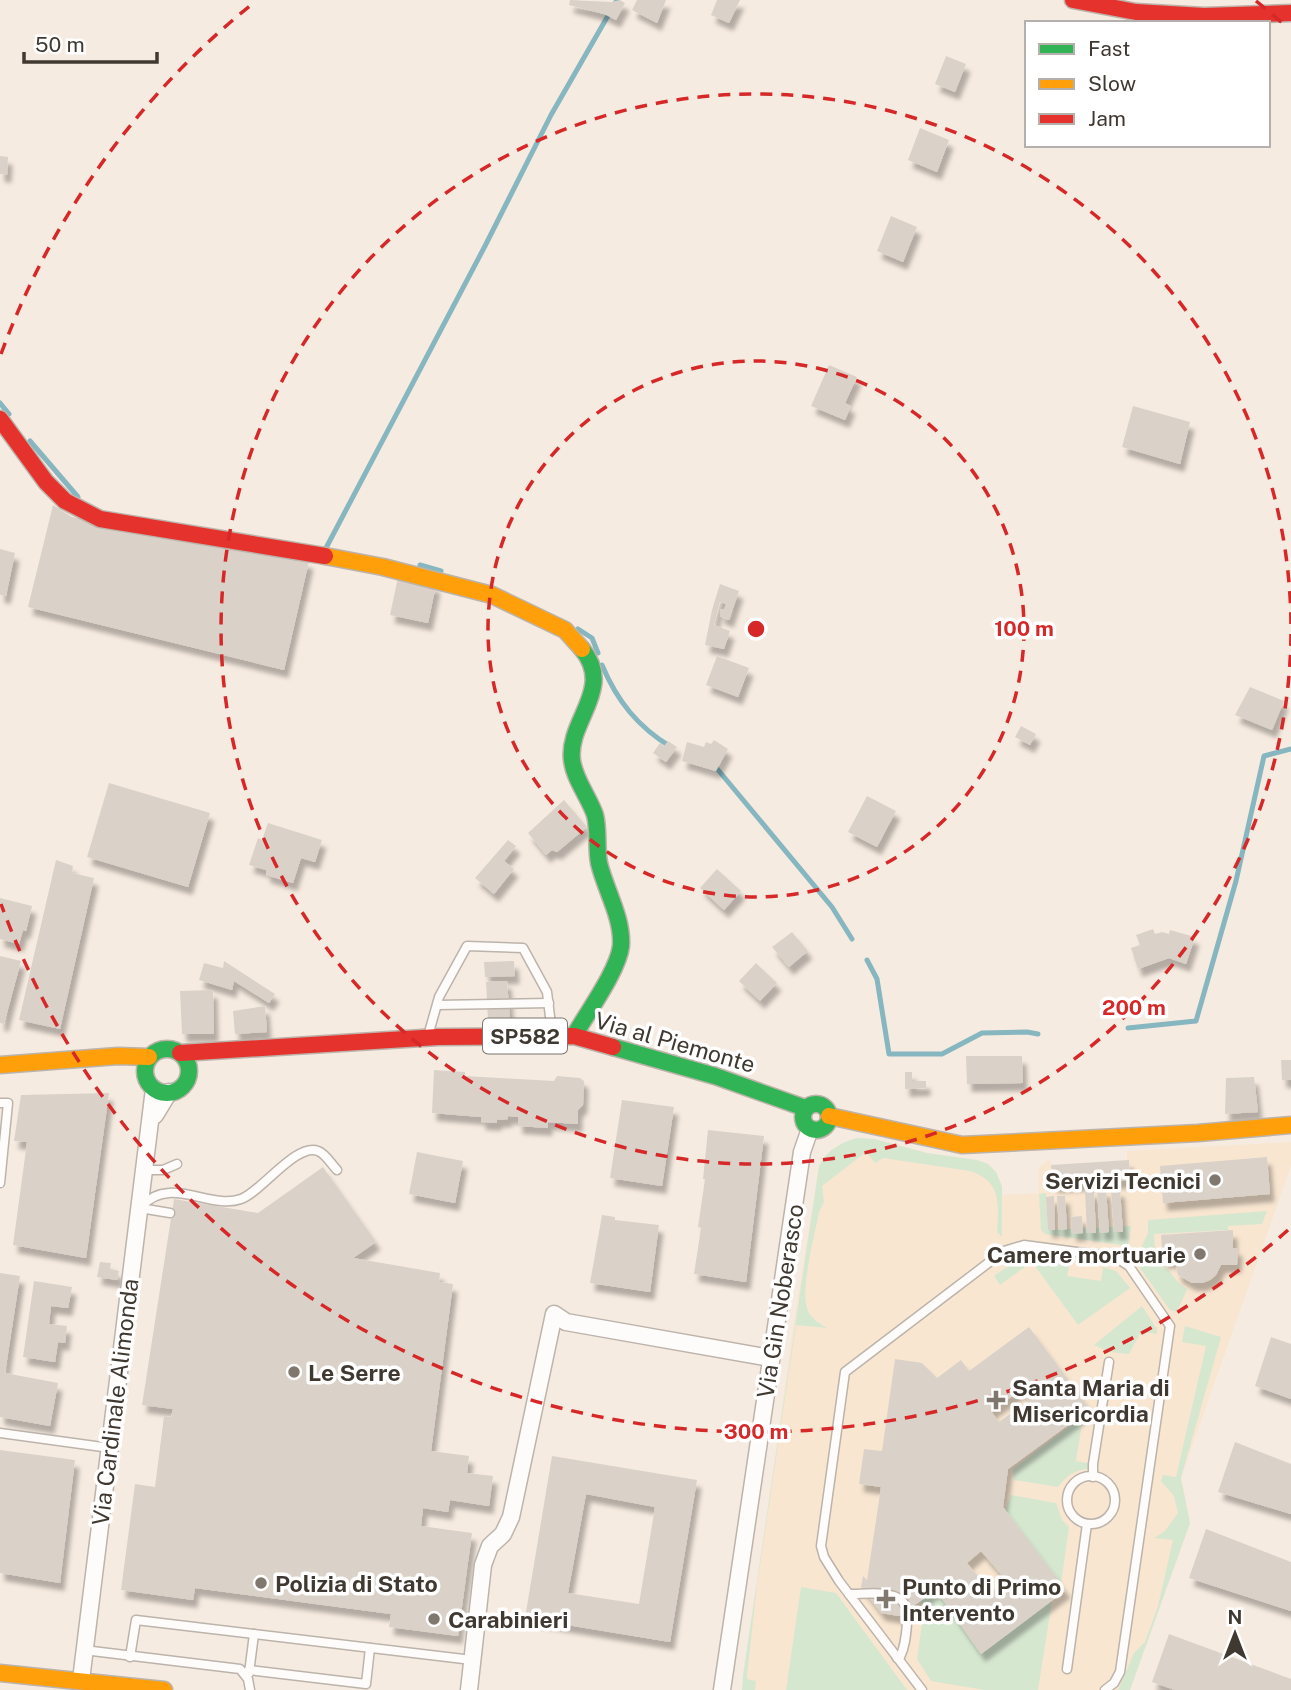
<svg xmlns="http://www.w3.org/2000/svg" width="1291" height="1690" viewBox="0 0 1291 1690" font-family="'Public Sans',sans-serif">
<defs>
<filter id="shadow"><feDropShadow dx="4.5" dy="8" stdDeviation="2" flood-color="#0004"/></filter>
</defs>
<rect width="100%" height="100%" fill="#f6ebe0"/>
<polygon fill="#f8e6d1" points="857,1138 874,1139 947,1158 977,1160 988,1164 996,1172 1003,1195 1039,1193 1038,1171 1041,1165 1050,1159 1052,1166 1127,1160 1127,1151 1291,1142 1291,1166 1181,1478 1190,1523 1130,1690 742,1690 794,1322 819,1166 829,1152 842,1143"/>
<g fill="#d6e7d0">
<path d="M857 1138 874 1139 927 1153 977 1160 988 1164 996 1172 1002 1186V1237L997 1232C999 1203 1001 1181 970 1171L883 1158 875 1163 866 1152 822 1186 824 1202 819 1212C815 1235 798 1295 809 1313 814 1320 820 1324 827 1328L796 1325 757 1585 747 1676V1679L756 1681 755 1690H742L743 1675 819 1166C826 1151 841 1142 857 1138Z"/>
<polygon points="1046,1193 1048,1230 1131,1226 1128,1246 1045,1234 1041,1230 1039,1194"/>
<path d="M1267 1211 1262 1224 1228 1226V1230L1154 1234 1156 1264C1171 1265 1172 1281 1187 1289L1177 1312 1170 1310 1135 1261 1148 1233V1220Z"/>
<polygon points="1024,1255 1070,1262 1067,1276 1101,1281 1103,1267 1116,1271 1130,1288 1078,1325 1032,1262 1000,1285 994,1276"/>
<polygon points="1142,1306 1157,1329 1157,1334 1141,1332 1129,1354 1109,1352 1094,1345"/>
<polygon points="1185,1326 1221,1337 1181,1478 1190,1523 1130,1690 1118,1690 1134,1653 1145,1642 1158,1606 1173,1540 1154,1538 1165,1531 1178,1513 1174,1496 1161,1481 1163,1475 1176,1477 1206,1346 1182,1342"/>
<path d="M1083 1416 1076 1461 1093 1464 1092 1469C1077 1468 1067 1475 1058 1487L1014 1480 1013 1469Z"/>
<polygon points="1011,1495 1056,1503 1062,1520 1069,1527 1061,1584 1005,1510"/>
<polygon points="801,1587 836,1593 907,1690 786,1690"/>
<polygon points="936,1590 981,1654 1052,1601 1038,1690 984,1690 931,1681 917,1659 924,1609 920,1601"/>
</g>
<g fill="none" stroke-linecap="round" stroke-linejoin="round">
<g stroke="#86b6bf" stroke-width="5">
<polyline points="0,403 9,414"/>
<polyline points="30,441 78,497"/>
<polyline points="326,548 485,246 551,115 617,0"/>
<polyline points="420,565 441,571"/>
<polyline points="578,629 592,638 598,653"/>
<path d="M602 665C617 701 638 727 671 747"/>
<polyline points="714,765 832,907 852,939"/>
<polyline points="867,960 877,979 889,1054 942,1054 982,1033 1027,1032 1038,1034"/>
<polyline points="1128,1028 1196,1021 1236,881 1264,756 1291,749"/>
</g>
</g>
<g fill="#dad2c9" fill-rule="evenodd" filter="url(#shadow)">
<polygon points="570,0 611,2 620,0 625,3 616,20 604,14 569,5"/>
<polygon points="637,0 666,0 657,23 632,10"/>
<polygon points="717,0 740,0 729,23 711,15"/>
<polygon points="946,56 966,64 955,92 935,84"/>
<polygon points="920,128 949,140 937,172 908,160"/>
<polygon points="0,156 8,157 7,175 0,174"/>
<polygon points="891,216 917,227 903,262 877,251"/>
<polygon points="829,365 857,377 845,403 851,406 845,420 811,406"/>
<polygon points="1133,406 1190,422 1180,464 1122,447"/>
<polygon points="53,505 72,517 309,561 284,670 28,607"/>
<polygon points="0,549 15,553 6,596 0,595"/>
<polygon points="398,577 436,585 428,623 390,615"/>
<polygon points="720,584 739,591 729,620 720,616 720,609 724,610 726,604 720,602 714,625 730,631 724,649 705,645 712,610"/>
<polygon points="717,656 749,668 738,697 706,685"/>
<polygon points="1250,687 1284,701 1272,730 1235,715"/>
<polygon points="1021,726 1036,734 1030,745 1015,737"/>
<polygon points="714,740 728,749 716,771 682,761 687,742 704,747 706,742 711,744"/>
<polygon points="668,741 677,747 666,762 653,753 660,743 664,746"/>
<polygon points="109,783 210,813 188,887 87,857"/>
<polygon points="867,796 896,811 877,847 848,832"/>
<polygon points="564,800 587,827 557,852 552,850 546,855 528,833"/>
<polygon points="268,823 322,840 315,862 301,858 293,883 266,875 266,870 249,865 258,838 262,840"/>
<polygon points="508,840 516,846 504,861 514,869 494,894 475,878"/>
<polygon points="56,860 73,866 72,873 94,878 60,1029 19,1020"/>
<polygon points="717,869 741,891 724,910 700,888"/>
<polygon points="0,898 32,906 26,931 23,930 19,944 0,939"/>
<polygon points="1153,929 1155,934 1162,932 1169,934 1170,930 1195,937 1186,964 1169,958 1138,969 1131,948 1140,945 1136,935"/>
<polygon points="792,932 808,951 789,967 772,947"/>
<polygon points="0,956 21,961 4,1024 0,1023"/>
<polygon points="224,961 275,994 269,1003 234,981 232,990 199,980 204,963 223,968"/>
<polygon points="514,961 515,976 485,977 484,962"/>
<polygon points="756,963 777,983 760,1001 739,981"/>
<polygon points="507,981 510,1019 488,1020 486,982"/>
<polygon points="213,990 214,1034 182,1034 180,991"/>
<polygon points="265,1006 267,1032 235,1034 233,1011"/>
<polygon points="966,1056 1022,1056 1023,1083 967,1084"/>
<polygon points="1281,1060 1291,1060 1291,1080 1282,1080"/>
<polygon points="434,1070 465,1072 465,1076 554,1081 557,1076 580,1078 584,1081 583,1105 578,1110 578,1124 548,1122 548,1128 518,1126 518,1117 508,1116 508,1119 497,1120 497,1123 481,1122 481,1117 432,1113"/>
<polygon points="905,1072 912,1072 912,1081 926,1081 926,1088 905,1089"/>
<polygon points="1254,1077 1258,1112 1225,1114 1226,1078"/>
<polygon points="109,1093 86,1258 13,1245 27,1142 14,1141 21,1095"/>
<polygon points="622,1100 674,1107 662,1186 610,1178"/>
<polygon points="708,1130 764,1136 746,1282 694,1274 701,1228 698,1227 705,1179 703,1179"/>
<polygon points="417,1152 463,1161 455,1203 409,1194"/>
<polygon points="1267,1157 1270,1194 1163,1203 1160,1166"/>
<polygon points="1129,1160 1130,1180 1053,1185 1051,1165"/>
<polygon points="323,1167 376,1242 353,1258 440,1273 439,1282 453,1284 431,1451 469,1456 467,1473 493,1476 489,1506 450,1500 448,1512 423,1508 421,1526 472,1533 458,1636 389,1627 391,1614 195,1588 193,1600 121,1590 135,1484 155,1487 164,1416 171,1417 173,1409 142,1405 174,1199 258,1213"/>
<polygon points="1106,1189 1109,1232 1100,1233 1097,1190"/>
<polygon points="1120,1189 1123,1232 1114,1232 1111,1190"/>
<polygon points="1094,1190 1096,1233 1087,1233 1085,1191"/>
<polygon points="1054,1196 1055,1230 1048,1230 1046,1197"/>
<polygon points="1057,1196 1065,1196 1067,1229 1059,1230"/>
<polygon points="602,1215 615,1217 615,1220 659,1225 650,1292 590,1283"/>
<polygon points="1082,1216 1083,1233 1072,1234 1071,1217"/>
<polygon points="1233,1230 1233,1248 1238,1248 1237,1265 1221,1265 1216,1275 1210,1280 1202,1283 1192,1283 1178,1275 1175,1260 1163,1261 1161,1235"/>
<polygon points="100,1262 111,1263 110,1269 119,1271 117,1280 97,1277"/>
<polygon points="0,1273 20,1276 5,1373 58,1383 50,1426 0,1417"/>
<polygon points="34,1281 72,1287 68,1308 51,1306 49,1324 67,1326 65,1343 58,1342 55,1362 23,1357"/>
<path d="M1029 1327 1090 1409 1008 1469 1003 1507 1066 1590 981 1654 936 1590 899 1616 881 1613 861 1587 863 1576 867 1580 881 1487 859 1484 864 1449 882 1451 895 1359 922 1363 937 1378 961 1360 969 1371ZM1021 1390 1028 1401 999 1422 991 1411ZM981 1551 1006 1580 991 1592 967 1563Z"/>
<polygon points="1271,1337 1291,1344 1291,1399 1255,1386"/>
<polygon points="1235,1442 1291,1464 1291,1514 1218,1492"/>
<polygon points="0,1450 75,1460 60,1583 0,1573"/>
<path d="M552 1456 697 1480 670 1642 525 1618ZM586 1494 655 1507 639 1604 568 1593Z"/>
<polygon points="1206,1529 1291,1562 1291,1611 1189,1578"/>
<polygon points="1169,1634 1291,1679 1291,1690 1175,1690 1152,1682"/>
</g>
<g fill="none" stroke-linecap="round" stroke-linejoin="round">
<defs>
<g id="lane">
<polyline points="437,1005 549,1003"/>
<polyline points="428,1036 439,997 467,946 523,948 547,992 552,1033"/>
<polyline points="0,1103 8,1103 0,1183"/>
<polyline points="145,1170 163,1170 177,1164"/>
<path d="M142 1206C170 1175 210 1210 241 1199 261 1192 297 1142 318 1151 326 1154 331 1164 337 1170"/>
<polyline points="140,1208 170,1213"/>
<polyline points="0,1433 110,1448"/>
<circle cx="1091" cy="1500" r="24"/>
<polyline points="1093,1477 1093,1464 1109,1362"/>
<path d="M849 1594C874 1594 913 1586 907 1624 906 1636 905 1647 900 1657L897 1658"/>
<polyline points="84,1650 240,1669 248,1679 250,1690"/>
<polyline points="130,1657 136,1620 472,1660"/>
<polyline points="1067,1669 1087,1524"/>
<polyline points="249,1670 366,1684 370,1648"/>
<polyline points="249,1673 254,1634"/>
<polyline points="922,1690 839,1581 824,1557 821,1546 845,1372 1004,1251 1024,1245 1115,1257 1129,1266 1170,1326 1120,1672 1114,1683 1105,1690"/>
</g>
<g id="street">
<polyline points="155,1115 169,1092"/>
<polyline points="81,1680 154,1089"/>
<polyline points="469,1690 483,1565 490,1546 503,1534 511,1517 554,1314 566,1322 771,1358"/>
<polyline points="722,1690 802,1152 810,1129"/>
</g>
<g id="fast">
<path d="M574 1036C587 1013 618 971 621 946 623 918 605 889 599 863 596 847 599 830 595 815 589 797 574 779 572 760 567 721 615 689 582 649"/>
<polyline points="613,1047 715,1076 805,1108"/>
<circle cx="167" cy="1071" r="22"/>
<circle cx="816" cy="1117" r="13"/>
</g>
<g id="slow">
<polyline points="325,556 383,567 492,595 565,630 582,649"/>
<polyline points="0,1065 118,1056 149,1057"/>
<polyline points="829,1116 962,1145 1198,1133 1291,1125"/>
<polyline points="0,1673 164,1690"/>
</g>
<g id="jam">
<polyline points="1073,0 1136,12 1204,16 1291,13"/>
<polyline points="0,419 46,482 65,501 100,519 325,556"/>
<polyline points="180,1053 438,1037 574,1036 613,1047"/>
</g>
</defs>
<use href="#lane" stroke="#bcb3ab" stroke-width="11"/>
<use href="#street" stroke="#bcb3ab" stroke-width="19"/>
<use href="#fast" stroke="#bcb3ab" stroke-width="19"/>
<use href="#slow" stroke="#bcb3ab" stroke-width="19"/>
<use href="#jam" stroke="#bcb3ab" stroke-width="19"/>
<use href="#lane" stroke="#fefcfa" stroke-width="8"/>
<use href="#street" stroke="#fefcfa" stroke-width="16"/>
<use href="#fast" stroke="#30b455" stroke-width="16"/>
<use href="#slow" stroke="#ff9f0a" stroke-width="16"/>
<use href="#jam" stroke="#e5322d" stroke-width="16"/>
</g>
<g fill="none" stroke="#d62828" stroke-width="3.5" stroke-dasharray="12 9">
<circle cx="756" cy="629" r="268"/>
<path d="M1291 634A535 535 0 1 1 1291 624"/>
<path d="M1288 1230A803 803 0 0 1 1 904M1 354A803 803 0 0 1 256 1M1256 1A803 803 0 0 1 1288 28"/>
</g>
<g fill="#80776e" stroke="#fff" stroke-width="2.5">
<circle cx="1215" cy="1180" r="7"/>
<circle cx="1200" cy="1254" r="7"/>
<circle cx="294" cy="1372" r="7"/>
<path d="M992.5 1389.5h7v7h7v7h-7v7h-7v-7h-7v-7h7z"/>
<circle cx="261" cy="1583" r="7"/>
<path d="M882.5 1588.5h7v7h7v7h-7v7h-7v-7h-7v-7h7z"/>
<circle cx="434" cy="1619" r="7"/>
</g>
<g text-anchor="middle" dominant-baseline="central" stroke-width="7" stroke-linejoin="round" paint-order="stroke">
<rect fill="#fff" stroke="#79746f" stroke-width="2" x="483" y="1018.5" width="84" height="35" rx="5"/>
<g font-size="21" font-weight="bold" fill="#403931">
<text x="525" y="1036">SP582</text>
</g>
<g font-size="23" fill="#403931" stroke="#fff">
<text transform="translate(675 1042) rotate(16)">Via al Piemonte</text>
<text transform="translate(780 1301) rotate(-81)">Via Gin Noberasco</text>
<text transform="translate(115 1402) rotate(-83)">Via Cardinale Alimonda</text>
</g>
<g font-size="23" font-weight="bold" fill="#403931" stroke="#fff" text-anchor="start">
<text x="1201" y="1180" text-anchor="end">Servizi Tecnici</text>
<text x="1186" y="1254" text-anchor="end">Camere mortuarie</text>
<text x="308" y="1372">Le Serre</text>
<text x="1012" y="1387">Santa Maria di<tspan x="1012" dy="26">Misericordia</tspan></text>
<text x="275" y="1583">Polizia di Stato</text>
<text x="902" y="1586">Punto di Primo<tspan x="902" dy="26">Intervento</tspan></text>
<text x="448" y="1619">Carabinieri</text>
</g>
</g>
<circle cx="756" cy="629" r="10" fill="#d62828" stroke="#fff" stroke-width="3.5"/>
<g font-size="21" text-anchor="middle" font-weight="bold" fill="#d62828" stroke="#fff" stroke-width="7" stroke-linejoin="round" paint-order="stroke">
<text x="1024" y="636">100 m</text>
<text x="1134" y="1015">200 m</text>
<text x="756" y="1439">300 m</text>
</g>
<rect x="1025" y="21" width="245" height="126" fill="#ffffff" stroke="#b3b0ad" stroke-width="2"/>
<rect x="1039" y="44" width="35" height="10" fill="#30b455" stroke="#b3b0ad" stroke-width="2"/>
<text x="1088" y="56" font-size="21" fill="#403931">Fast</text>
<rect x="1039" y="79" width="35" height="10" fill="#ff9f0a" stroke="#b3b0ad" stroke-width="2"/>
<text x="1088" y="91" font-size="21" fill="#403931">Slow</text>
<rect x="1039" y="114" width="35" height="10" fill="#e5322d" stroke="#b3b0ad" stroke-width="2"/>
<text x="1088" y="126" font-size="21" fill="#403931">Jam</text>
<g transform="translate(1235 1634)" stroke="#ffffff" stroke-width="5" paint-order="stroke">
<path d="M0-5L12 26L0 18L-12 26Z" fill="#403931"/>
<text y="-10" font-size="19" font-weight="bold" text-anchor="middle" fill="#403931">N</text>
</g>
<path d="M24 52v10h133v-10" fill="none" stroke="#403931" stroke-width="3.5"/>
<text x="35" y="52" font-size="21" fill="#403931" stroke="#ffffff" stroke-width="5" paint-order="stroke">50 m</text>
</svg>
